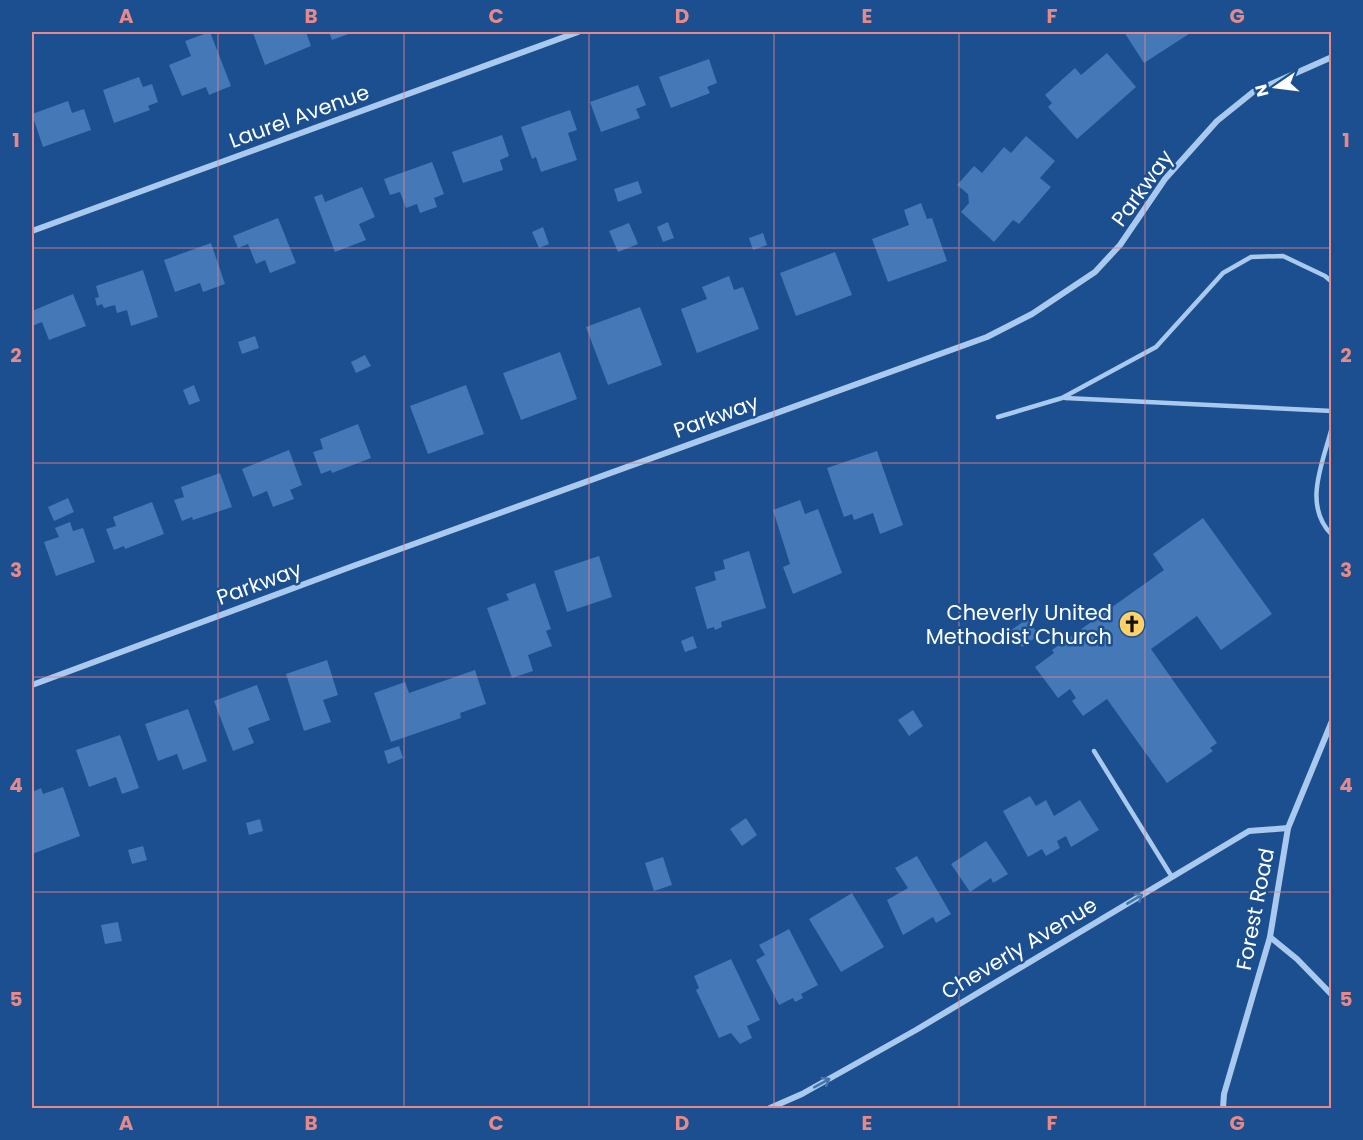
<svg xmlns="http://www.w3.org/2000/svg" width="1363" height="1140" viewBox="0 0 1363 1140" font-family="Poppins,sans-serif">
<rect width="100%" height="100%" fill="#1b4f8f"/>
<g fill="#4478b7">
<polygon points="210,32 231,86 209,95 206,87 182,96 169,65 191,56 185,41"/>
<polygon points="257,32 306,32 311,46 265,65 253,33"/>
<polygon points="329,32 354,32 332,40"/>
<polygon points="1124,32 1192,32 1144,63"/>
<polygon points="1107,53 1136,87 1077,139 1048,107 1052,103 1045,95 1075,68 1081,75"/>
<polygon points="709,59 717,83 707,87 710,93 671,108 659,77"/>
<polygon points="139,77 143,87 152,84 158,102 148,106 150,110 114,123 103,90"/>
<polygon points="638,85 646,105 636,109 640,118 601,132 590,102"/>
<polygon points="68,101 72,113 84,109 91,130 43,147 32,114"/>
<polygon points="570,110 577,130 568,133 577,160 541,172 536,157 532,159 521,127"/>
<polygon points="502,135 509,156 500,160 503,170 463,183 452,152"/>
<polygon points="1026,136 1055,161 1040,178 1051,187 1019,224 1013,220 994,242 961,212 969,203 968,194 957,185 974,166 982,173 1004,147 1011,153"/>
<polygon points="432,162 444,194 434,198 437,207 420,213 417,204 406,208 400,192 390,195 384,179"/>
<polygon points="638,181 642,193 618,202 614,189"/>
<polygon points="362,187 375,217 359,224 366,240 335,252 314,197 322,194 325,202"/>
<polygon points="921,203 927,219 932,218 947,261 888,282 872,239 909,225 904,210"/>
<polygon points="278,218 296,263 270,273 265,260 256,264 248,244 238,248 233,236"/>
<polygon points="668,222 674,238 663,242 657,227"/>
<polygon points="629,223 638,244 618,252 609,231"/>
<polygon points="543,227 549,244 539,248 532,232"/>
<polygon points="763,233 767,245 753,250 749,238"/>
<polygon points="211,243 225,284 203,292 200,283 175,292 164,260"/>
<polygon points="835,252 852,295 796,316 780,273"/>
<polygon points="143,270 158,317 131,326 127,310 117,313 115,305 104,308 102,304 97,306 95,298 99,297 96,286"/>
<polygon points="729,276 734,290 743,287 759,329 697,353 681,309 707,299 702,287"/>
<polygon points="73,294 86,326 49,340 42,322 32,326 32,311"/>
<polygon points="640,307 662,365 608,385 586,327"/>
<polygon points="255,336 259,348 242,354 238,342"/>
<polygon points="560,352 577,399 521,420 503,373"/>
<polygon points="365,355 371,366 356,373 351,362"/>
<polygon points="194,385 200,401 189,405 183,390"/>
<polygon points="466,385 484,434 428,454 410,406"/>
<polygon points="358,424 371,458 332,473 331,470 321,474 313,452 323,449 320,439"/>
<polygon points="289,450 302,485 290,490 294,499 273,507 267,491 253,497 242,469"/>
<polygon points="877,451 903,525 880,534 873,513 854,520 852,514 844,517 827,468"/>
<polygon points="220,473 232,507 193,520 192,517 182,521 174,500 184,497 181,487"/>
<polygon points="68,498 74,512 54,521 48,507"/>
<polygon points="800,500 805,514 818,509 842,573 793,594 783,567 790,564 773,510"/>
<polygon points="152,502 164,534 125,549 124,546 114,550 106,529 116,526 113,517"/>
<polygon points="1203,518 1272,614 1221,650 1197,616 1151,649 1217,743 1210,748 1213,751 1167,783 1107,699 1083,716 1072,701 1076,698 1070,689 1058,698 1035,667 1054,653 1052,650 1164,570 1153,554"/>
<polygon points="70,522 73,531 83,528 95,562 56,576 44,542 59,537 55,528"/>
<polygon points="749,551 766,608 721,622 722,627 715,630 714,627 707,629 695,587 716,580 714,572 725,569 723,560"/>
<polygon points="599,556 612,597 567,612 554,571"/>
<polygon points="535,583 551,629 546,631 552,646 528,655 533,671 512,678 487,608 509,600 506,594"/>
<polygon points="1027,619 1039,635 1022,647 1010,631"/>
<polygon points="693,636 697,648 685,652 681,641"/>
<polygon points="327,660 338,695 323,700 331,722 304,731 286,674"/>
<polygon points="475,670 486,704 460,713 461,718 391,742 374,693 405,682 409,693"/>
<polygon points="257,685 270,720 248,728 254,743 233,751 214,701"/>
<polygon points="188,709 207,761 183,770 177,754 158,761 145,724"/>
<polygon points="913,710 923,726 909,736 898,720"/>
<polygon points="120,735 139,788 122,794 116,777 89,787 76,750"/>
<polygon points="399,746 403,758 388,764 384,751"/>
<polygon points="63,787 80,836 32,854 32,792 41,788 43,794"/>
<polygon points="1030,796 1036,806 1046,800 1054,816 1080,800 1099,830 1071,847 1066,836 1057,841 1060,848 1046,856 1042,849 1028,857 1003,811"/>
<polygon points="746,818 757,835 742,846 730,829"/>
<polygon points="260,819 263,831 249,835 246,823"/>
<polygon points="986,841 1008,874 993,883 991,878 970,892 951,864"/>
<polygon points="143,846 147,860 132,864 128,850"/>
<polygon points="917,856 951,914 936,923 933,917 903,935 887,900 908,888 895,868"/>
<polygon points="663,857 672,885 654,891 645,863"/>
<polygon points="852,893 884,947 841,972 809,919"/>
<polygon points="118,922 122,941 105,944 101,925"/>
<polygon points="789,929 818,985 801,994 803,998 795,1002 793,998 779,1005 756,960 765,955 759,945"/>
<polygon points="731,959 760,1020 747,1026 752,1038 740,1044 731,1033 719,1038 696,990 699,988 694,976"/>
</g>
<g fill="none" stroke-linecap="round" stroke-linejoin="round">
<g stroke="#a9c9ee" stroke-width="4.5">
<polyline points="1065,398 1332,411"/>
<polyline points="998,417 1062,398 1156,347 1223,273 1251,257 1283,256 1325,276 1332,282"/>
<path d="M1332 427C1323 463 1302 505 1332 535"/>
<polyline points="1094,751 1172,877"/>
</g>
<g stroke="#a9c9ee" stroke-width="6">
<polyline points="32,231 578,32"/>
<polyline points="32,685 353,566 987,337 1032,314 1095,272 1120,245 1165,179 1217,121 1253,92 1332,57"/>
<polyline points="1270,937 1297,959 1332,995"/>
<polyline points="770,1108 802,1094 916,1030 1249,831 1288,828"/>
<polyline points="1223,1108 1224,1094 1270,937 1288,828 1332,721"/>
</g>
</g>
<defs><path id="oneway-shaft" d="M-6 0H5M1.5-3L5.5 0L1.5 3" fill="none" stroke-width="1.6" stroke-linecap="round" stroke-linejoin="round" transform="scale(1.5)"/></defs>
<g stroke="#4674ac">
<use href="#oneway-shaft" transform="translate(1135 899) rotate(-31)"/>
<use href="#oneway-shaft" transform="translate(822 1083) rotate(-29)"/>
</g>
<path fill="none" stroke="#e88989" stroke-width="1.5" stroke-opacity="0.55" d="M218 32V1108M404 32V1108M589 32V1108M774 32V1108M959 32V1108M1145 32V1108M32 248H1332M32 463H1332M32 677H1332M32 892H1332"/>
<defs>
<symbol id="church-disc" viewBox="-11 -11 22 22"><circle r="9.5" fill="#ffd166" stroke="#1b4f8f"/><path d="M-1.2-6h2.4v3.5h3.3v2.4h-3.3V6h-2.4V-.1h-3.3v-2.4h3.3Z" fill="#111"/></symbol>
</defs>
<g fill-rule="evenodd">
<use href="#church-disc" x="1117" y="609" width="30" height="30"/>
</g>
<g text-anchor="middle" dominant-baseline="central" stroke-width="5" stroke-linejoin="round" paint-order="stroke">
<g font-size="21" fill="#fff" stroke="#1b4f8f">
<text transform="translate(299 116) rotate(-20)">Laurel Avenue</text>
<text transform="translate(1142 188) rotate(-54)">Parkway</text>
<text transform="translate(716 416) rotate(-20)">Parkway</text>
<text transform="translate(259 583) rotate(-20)">Parkway</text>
<text transform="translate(1255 909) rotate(-79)">Forest Road</text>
<text transform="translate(1019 948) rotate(-31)">Cheverly Avenue</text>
</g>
<g font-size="21" fill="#fff" stroke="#1b4f8f" text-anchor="end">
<text x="1112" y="612">Cheverly United<tspan x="1112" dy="24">Methodist Church</tspan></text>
</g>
</g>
<rect width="1363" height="1140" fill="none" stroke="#1b4f8f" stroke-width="66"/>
<g transform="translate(1276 87) rotate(256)" stroke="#1b4f8f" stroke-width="4.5" paint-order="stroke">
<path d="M0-4.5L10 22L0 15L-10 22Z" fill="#ffffff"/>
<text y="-9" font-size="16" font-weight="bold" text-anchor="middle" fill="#ffffff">N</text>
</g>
<rect x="33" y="33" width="1297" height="1074" fill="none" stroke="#e88989" stroke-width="2"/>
<g font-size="20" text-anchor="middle" font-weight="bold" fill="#e88989">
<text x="126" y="23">A</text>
<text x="311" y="23">B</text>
<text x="496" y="23">C</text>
<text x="682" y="23">D</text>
<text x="867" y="23">E</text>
<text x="1052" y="23">F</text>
<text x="1237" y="23">G</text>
<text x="16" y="147">1</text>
<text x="1346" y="147">1</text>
<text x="16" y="362">2</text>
<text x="1346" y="362">2</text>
<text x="16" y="577">3</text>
<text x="1346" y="577">3</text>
<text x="16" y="792">4</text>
<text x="1346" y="792">4</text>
<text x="16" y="1006">5</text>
<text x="1346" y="1006">5</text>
<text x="126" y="1130">A</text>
<text x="311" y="1130">B</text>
<text x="496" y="1130">C</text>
<text x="682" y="1130">D</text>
<text x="867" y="1130">E</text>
<text x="1052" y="1130">F</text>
<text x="1237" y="1130">G</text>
</g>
</svg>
